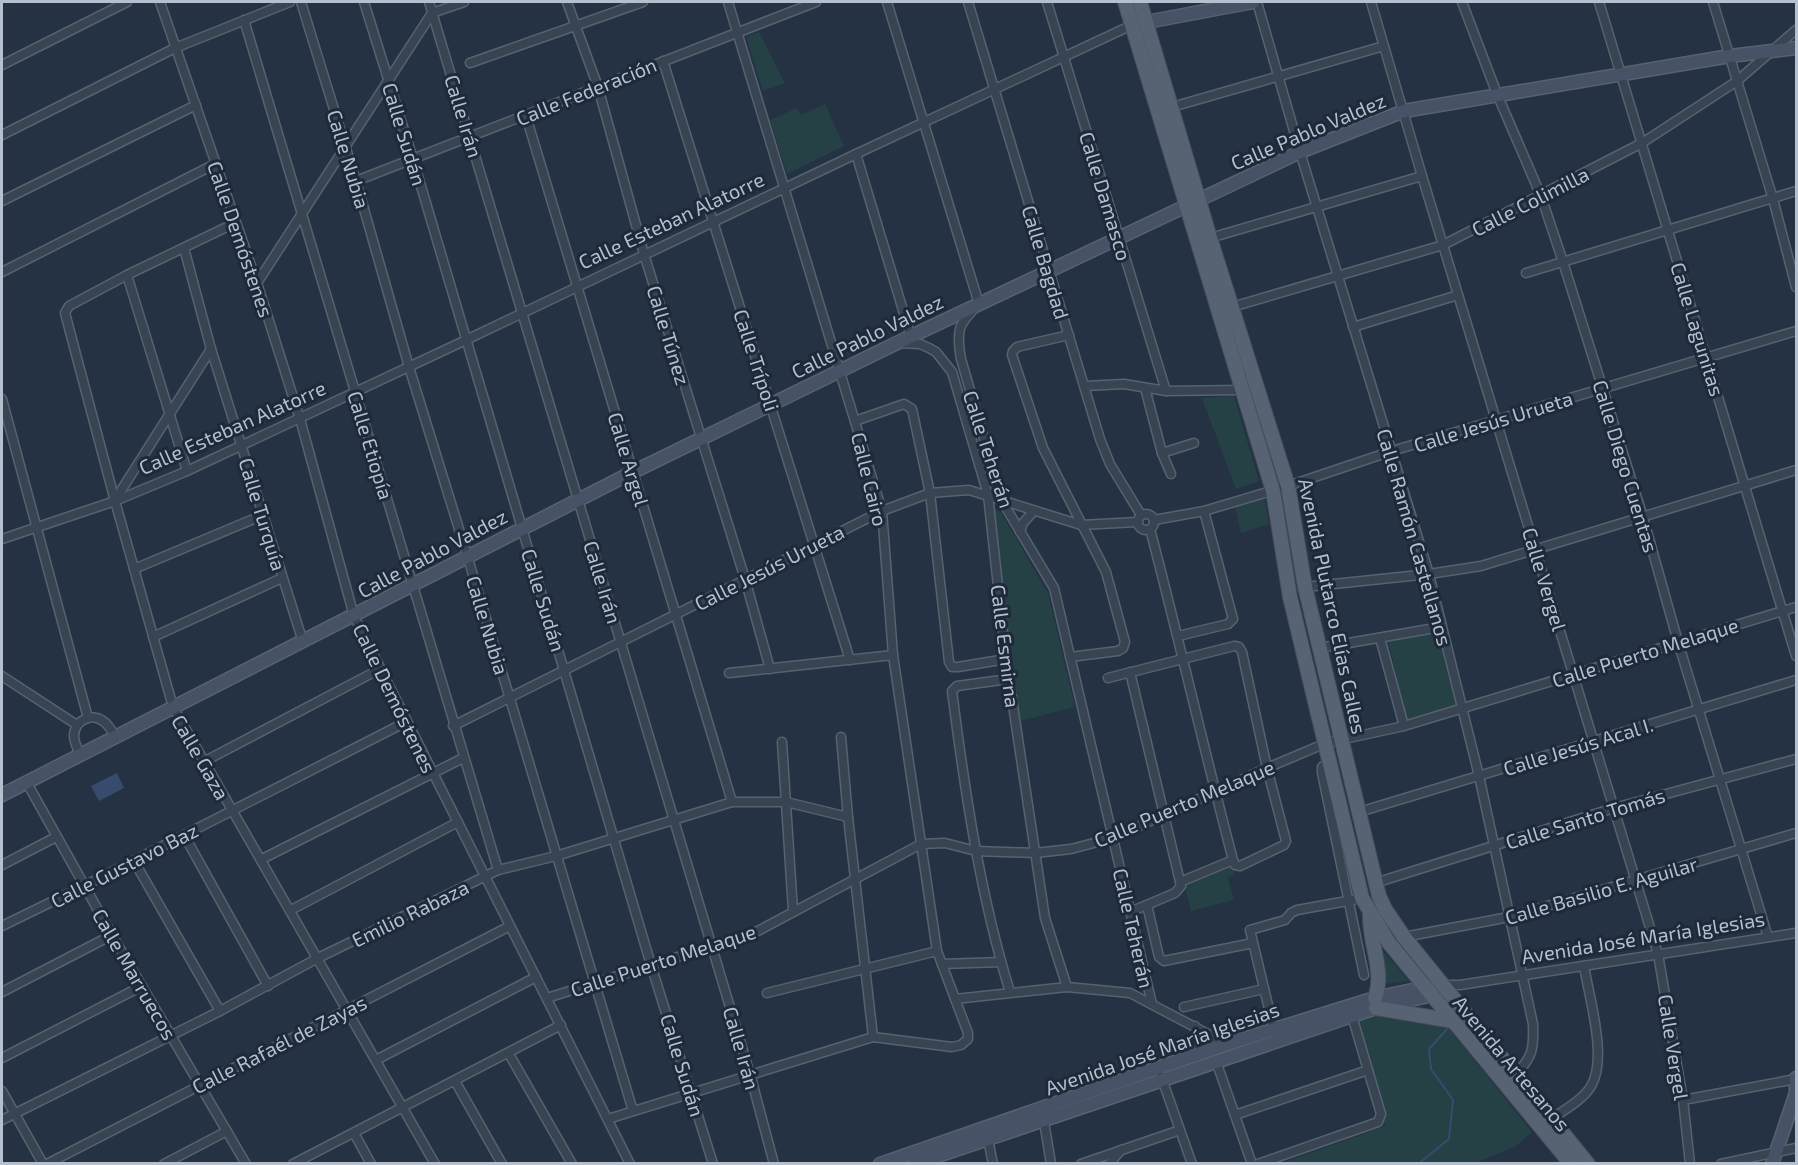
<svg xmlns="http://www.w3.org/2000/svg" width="1798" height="1165" viewBox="0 0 1798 1165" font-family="'Exo 2',sans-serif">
<rect width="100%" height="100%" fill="#243244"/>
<g fill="#264145">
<polygon points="759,32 785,83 763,91 746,37"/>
<polygon points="825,104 844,146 787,174 770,120 797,108 801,115"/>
<polygon points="1234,396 1259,481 1236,489 1202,398"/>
<polygon points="1264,497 1269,524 1241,533 1235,507"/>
<polygon points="992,507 999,509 1048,593 1075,707 1020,721"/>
<polygon points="1440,633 1457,706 1407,720 1388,641"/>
<polygon points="1231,863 1235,874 1228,878 1234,900 1191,911 1184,883"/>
<polygon points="1376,943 1409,981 1384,984"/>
<polygon points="1380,1014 1446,1025 1532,1132 1516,1146 1476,1163 1280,1164 1385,1126 1357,1022"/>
</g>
<polygon fill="#374c6c" points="117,773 124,788 99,801 91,786"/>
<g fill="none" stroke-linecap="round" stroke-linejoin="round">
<polyline stroke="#374c6c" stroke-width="2" points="1418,1164 1449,1139 1453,1100 1431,1069 1429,1049 1447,1029"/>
<defs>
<g id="street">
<polyline points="160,2 257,283 300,419 354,616 630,1164"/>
<polyline points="301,2 356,181 409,367 467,555 633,1111"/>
<polyline points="364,2 413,159 651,965 713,1164"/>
<polyline points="429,2 750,1074 774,1164"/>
<polyline points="567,2 598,87 644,254 745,579 770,669"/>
<path d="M887 2 979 304C958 324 956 330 961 359L1002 501 1054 588 1152 1004"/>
<polyline points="968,2 1100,439 1110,464 1141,515"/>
<polyline points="1047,2 1166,391"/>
<path d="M1257 2 1300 152 1429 574 1479 776 1533 1024C1534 1048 1533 1057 1515 1075"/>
<polyline points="1371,2 1422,176 1658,954 1683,1100 1690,1164"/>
<polyline points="1462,2 1497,94 1541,196 1563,262 1643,517 1678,642 1768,937"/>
<polyline points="1599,2 1796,656"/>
<polyline points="1713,2 1773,199 1796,287"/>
<polyline points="244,20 498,870"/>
<polyline points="663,61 850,660"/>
<polyline points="470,63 643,2"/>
<polyline points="2,65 127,2"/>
<polyline points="1172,107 1384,46"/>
<polyline points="526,116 732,802"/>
<polyline points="2,135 175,48 290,2"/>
<polyline points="856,154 911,337"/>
<polyline points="356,181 816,2"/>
<polyline points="2,201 196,105"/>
<polyline points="235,223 127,275 69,306 65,313 115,501 173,707 435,1164"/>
<polyline points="1210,238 1422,176"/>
<polyline points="184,248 211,349 303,642"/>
<polyline points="2,272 215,164"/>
<polyline points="1526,273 1796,191"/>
<polyline points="127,275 187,471"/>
<polyline points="257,283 432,13 464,2"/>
<polyline points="1232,307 1443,245 1642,143 1737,81 1796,30"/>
<polyline points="1353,327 1458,295"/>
<polyline points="1069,335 1017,347 1013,351 1012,355 1043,448 1106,572 1125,642 1123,648 1118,651 1070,657"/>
<polyline points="900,343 920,344 929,348 936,352 952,372 988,495 1006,659 1045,918 1067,987"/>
<polyline points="1085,386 1124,384 1166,391 1243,390"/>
<polyline points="1145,388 1162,453 1171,474"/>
<polyline points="2,399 88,718"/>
<polyline points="855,421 904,404 912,409 930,493 949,662 952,667 958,667 1006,659"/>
<polyline points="1162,453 1194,443"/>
<polyline points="115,500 211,349"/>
<circle cx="1146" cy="522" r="8"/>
<polyline points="1154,520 1204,511 1288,486 1392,451 1796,331"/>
<polyline points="1020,532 1023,523 1033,512"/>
<polyline points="2,539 115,501 187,471 466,340 856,154 1132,25"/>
<polyline points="134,569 263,515"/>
<polyline points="1305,587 1429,574 1481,566 1796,470"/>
<polyline points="1178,636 1228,624 1233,619 1204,511"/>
<polyline points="153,637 282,578"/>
<polyline points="1380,638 1404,726"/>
<polyline points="1320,648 1441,627"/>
<polyline points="729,673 893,655"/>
<polyline points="2,676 77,725"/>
<path d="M1108 678 1234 646 1239 647 1242 652 1267 768 1286 841 1284 845 1240 866 1235 865 1233 860C1204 750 1179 639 1150 529"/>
<path d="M1009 679 957 686 952 691C965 792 980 895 1010 992"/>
<polyline points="453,726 882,511 930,493 969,490 1081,525 1137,522"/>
<polyline points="841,737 848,817 873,1037"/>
<polyline points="782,742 793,911"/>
<path d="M80 754C77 748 74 742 74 736 74 721 91 712 103 721 108 724 112 731 115 736"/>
<polyline points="205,761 380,669"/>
<polyline points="1330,761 1322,767 1322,773 1364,975"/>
<polyline points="27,783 112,935 246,1164"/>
<polyline points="1359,812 1796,680"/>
<polyline points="184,835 268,986"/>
<polyline points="262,859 463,758"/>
<polyline points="134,861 220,1011"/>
<polyline points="2,865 56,837"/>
<polyline points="1180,882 1233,860"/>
<polyline points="1375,883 1614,808 1796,759"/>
<polyline points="1147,905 1159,957 1164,961 1253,943"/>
<polyline points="291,910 458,822"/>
<polyline points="1130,912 1175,893 1181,886 1130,672"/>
<polyline points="2,926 84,886 406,722"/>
<polyline points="1404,937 1509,917 1796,833"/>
<polyline points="942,964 1001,962"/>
<polyline points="1441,985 1460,985 1796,933"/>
<polyline points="2,992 112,935"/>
<polyline points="767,993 937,951"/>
<polyline points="547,998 754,933 921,844 945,843 976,851 1035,853 1071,849 1113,838 1267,768 1326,743 1404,726 1796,607"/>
<polyline points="955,999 1067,987 1130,993 1227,1044"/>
<polyline points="1184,1007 1264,989"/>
<polyline points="1195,1026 1201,1036 1198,1055"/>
<polyline points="1274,1030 1250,930 1285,920 1291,913 1297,910 1353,900"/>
<polyline points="509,1054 572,1164"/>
<polyline points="2,1058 142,986"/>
<polyline points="376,1060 536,977"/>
<polyline points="1216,1061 1252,1164"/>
<polyline points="1161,1076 1192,1164"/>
<polyline points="455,1081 502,1164"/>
<polyline points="2,1091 43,1164"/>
<polyline points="1683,1100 1796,1079"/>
<polyline points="1043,1115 1051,1164"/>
<polyline points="1235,1115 1368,1070"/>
<polyline points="608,1119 873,1037 952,1047 961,1045 968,1039 968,1033 937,951 893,655 882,511 728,2"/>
<path d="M1551 1119C1564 1110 1583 1100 1591 1086 1608 1059 1589 997 1584 966"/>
<polyline points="2,1120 220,1011 318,958 498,870 556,856 732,802 786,802 848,817"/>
<polyline points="354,1133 371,1164"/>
<polyline points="987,1134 993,1164"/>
<polyline points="47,1164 510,926"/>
<polyline points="164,1164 227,1131"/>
<polyline points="293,1164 561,1025"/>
<polyline points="1081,1164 1180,1130"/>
<polyline points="1109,1164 1121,1150"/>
<polyline points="1258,1164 1378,1122 1381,1114 1352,1016"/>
<polyline points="1721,1164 1796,1148"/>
</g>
<g id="secondary">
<polyline points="1136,24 1253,2"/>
<polyline points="2,795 633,472 897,343 1300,152 1404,111 1730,56 1796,48"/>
<polyline points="880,1164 1227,1044 1375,998 1431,986"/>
<polyline points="914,1164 1352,1016 1376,1008 1441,993"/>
<polyline points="1772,1164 1796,1093 1796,1078"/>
</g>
<g id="primary">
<polyline points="1125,2 1273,491 1290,597 1362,898 1389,943 1571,1164"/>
<polyline points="1140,2 1210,238 1288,486 1305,587 1379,896 1385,909 1404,937 1588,1164"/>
<path d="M1370 915C1369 944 1385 970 1375 998"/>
<polyline points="1376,1008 1453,1021"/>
</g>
</defs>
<use href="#street" stroke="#576270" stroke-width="11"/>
<use href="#secondary" stroke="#576270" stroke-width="15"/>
<use href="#primary" stroke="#434d5c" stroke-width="16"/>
<use href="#street" stroke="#394453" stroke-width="8"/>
<use href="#secondary" stroke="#475267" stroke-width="12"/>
<use href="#primary" stroke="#576373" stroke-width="14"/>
</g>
<g text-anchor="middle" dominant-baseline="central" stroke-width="6" stroke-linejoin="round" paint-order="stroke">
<g font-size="20" fill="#b6bfcd" stroke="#1e2939">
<text transform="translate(586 91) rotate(-22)">Calle Federación</text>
<text transform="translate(464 116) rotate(73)">Calle Irán</text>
<text transform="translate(1308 131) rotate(-23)">Calle Pablo Valdez</text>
<text transform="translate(405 134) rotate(73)">Calle Sudán</text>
<text transform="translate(349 159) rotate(73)">Calle Nubia</text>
<text transform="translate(1106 196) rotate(73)">Calle Damasco</text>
<text transform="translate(1530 201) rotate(-27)">Calle Colimilla</text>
<text transform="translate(671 220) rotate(-25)">Calle Esteban Alatorre</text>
<text transform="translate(241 239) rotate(71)">Calle Demóstenes</text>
<text transform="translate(1046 262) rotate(73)">Calle Bagdad</text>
<text transform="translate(1698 329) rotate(73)">Calle Lagunitas</text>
<text transform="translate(669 335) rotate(73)">Calle Túnez</text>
<text transform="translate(867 336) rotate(-26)">Calle Pablo Valdez</text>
<text transform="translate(757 360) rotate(72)">Calle Trípoli</text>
<text transform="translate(1493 421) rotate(-17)">Calle Jesús Urueta</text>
<text transform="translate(232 427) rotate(-24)">Calle Esteban Alatorre</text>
<text transform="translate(371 445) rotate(73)">Calle Etiopía</text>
<text transform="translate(989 449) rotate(72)">Calle Teherán</text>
<text transform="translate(629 459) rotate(73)">Calle Argel</text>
<text transform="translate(1626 466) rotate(73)">Calle Diego Cuentas</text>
<text transform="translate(870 479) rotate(76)">Calle Cairo</text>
<text transform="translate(263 514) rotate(73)">Calle Turquía</text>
<text transform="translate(1415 537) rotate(74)">Calle Ramón Castellanos</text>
<text transform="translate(432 553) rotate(-28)">Calle Pablo Valdez</text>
<text transform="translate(769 567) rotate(-27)">Calle Jesús Urueta</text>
<text transform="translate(1545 579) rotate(73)">Calle Vergel</text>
<text transform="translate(603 582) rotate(73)">Calle Irán</text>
<text transform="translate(544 600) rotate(73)">Calle Sudán</text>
<text transform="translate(1333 606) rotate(78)">Avenida Plutarco Elías Calles</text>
<text transform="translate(488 625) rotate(73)">Calle Nubia</text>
<text transform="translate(1006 646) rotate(83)">Calle Esmirna</text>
<text transform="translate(1645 652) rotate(-17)">Calle Puerto Melaque</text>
<text transform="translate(395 698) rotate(64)">Calle Demóstenes</text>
<text transform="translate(1578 746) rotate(-17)">Calle Jesús Acal I.</text>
<text transform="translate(201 757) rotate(60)">Calle Gaza</text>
<text transform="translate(1184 803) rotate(-23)">Calle Puerto Melaque</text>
<text transform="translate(1585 818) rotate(-17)">Calle Santo Tomás</text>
<text transform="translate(124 865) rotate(-27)">Calle Gustavo Baz</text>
<text transform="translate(1601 890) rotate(-16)">Calle Basilio E. Aguilar</text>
<text transform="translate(410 913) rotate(-26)">Emilio Rabaza</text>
<text transform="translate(1134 928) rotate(77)">Calle Teherán</text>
<text transform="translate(1643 937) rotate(-9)">Avenida José María Iglesias</text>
<text transform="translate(663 960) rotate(-18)">Calle Puerto Melaque</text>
<text transform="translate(135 974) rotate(60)">Calle Marruecos</text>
<text transform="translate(279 1044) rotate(-27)">Calle Rafaél de Zayas</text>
<text transform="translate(1674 1047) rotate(81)">Calle Vergel</text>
<text transform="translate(742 1048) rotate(74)">Calle Irán</text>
<text transform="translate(1162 1048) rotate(-19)">Avenida José María Iglesias</text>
<text transform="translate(1512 1063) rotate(50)">Avenida Artesanos</text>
<text transform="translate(683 1065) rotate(73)">Calle Sudán</text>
</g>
</g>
<rect width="1798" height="1165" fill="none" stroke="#b6bfcd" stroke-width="6"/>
</svg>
